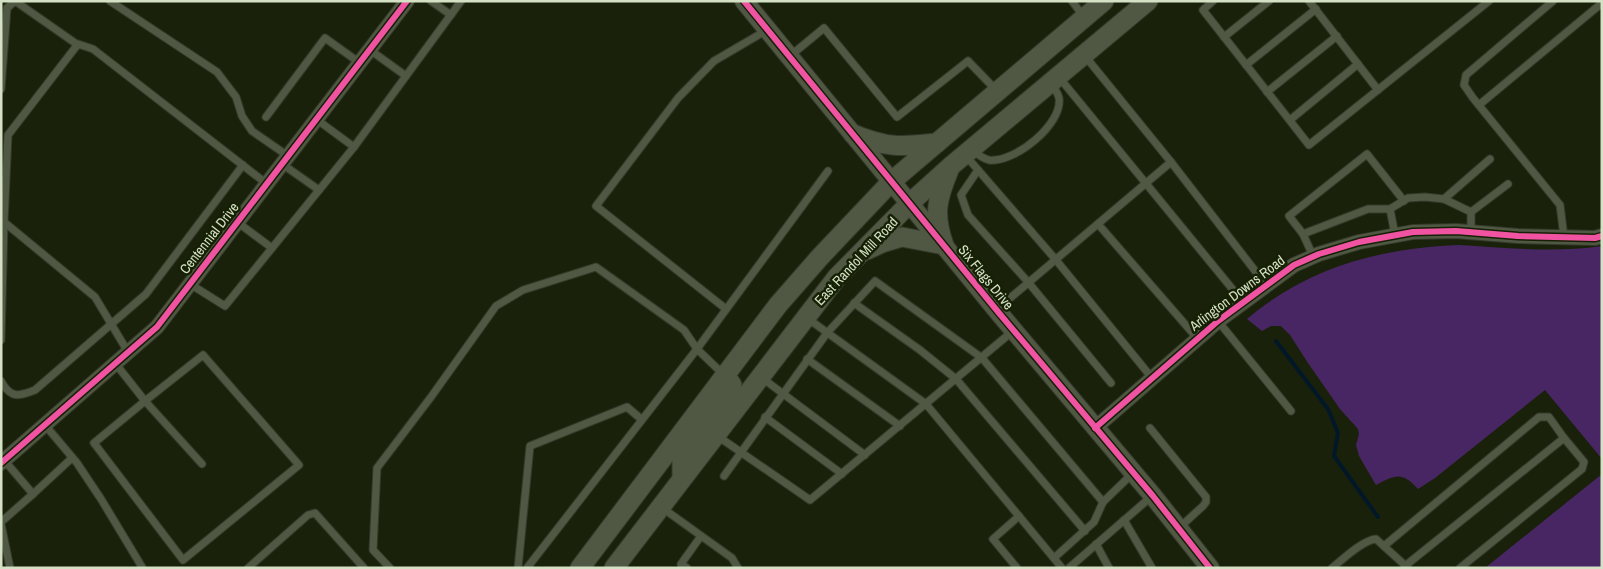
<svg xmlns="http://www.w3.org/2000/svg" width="1603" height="569" viewBox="0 0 1603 569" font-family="'Archivo Narrow',sans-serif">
<rect width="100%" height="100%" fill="#1a210a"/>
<g fill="#482663">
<path d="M1459 245C1506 248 1555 253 1602 246V459L1545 390 1435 478 1418 489C1402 471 1395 475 1376 485L1359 456 1356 445 1359 434 1358 429 1340 409 1308 363 1290 335 1281 326H1271L1262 331 1247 319C1308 267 1381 248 1459 245Z"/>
<polygon points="1602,474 1602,568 1485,568"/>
</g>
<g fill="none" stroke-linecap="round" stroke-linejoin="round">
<polyline stroke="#021829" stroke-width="4" points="1276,341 1328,409 1338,433 1334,456 1378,517"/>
<defs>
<g id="service">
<polyline points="15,1 78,45"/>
<polyline points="110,1 217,72 236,97 242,116 252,131 288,156"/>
<polyline points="431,1 451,15"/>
<polyline points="1072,1 1084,17"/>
<polyline points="1213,1 1203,10 1309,145 1489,1"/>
<polyline points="1309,1 1378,90"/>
<polyline points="1553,1 1466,75 1464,85 1473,98 1560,205 1564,237"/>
<polyline points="1224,37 1269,1"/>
<polyline points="790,56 824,28 897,117 968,61 997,91"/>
<polyline points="1085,56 1171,162"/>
<polyline points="1246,65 1316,9"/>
<polyline points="406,76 461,1"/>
<polyline points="1058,76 1243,302"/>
<polyline points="1,89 7,8 15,1"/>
<polyline points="1267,92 1337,36"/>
<polyline points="1479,105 1602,3"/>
<polyline points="266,117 325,38 360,63"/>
<polyline points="1290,120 1358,64"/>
<polyline points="354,147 406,76 370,50"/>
<path d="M972 150C977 154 983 159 989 160 1015 163 1063 124 1059 98 1058 93 1054 88 1052 84"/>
<polyline points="966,156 1056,260 1152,378"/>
<polyline points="282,164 319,190"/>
<polyline points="978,170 961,195 968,215 1028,282 1111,383"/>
<polyline points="1444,199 1490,159"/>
<polyline points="1390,209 1395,235"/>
<polyline points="1471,212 1508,184"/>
<polyline points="237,222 272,248"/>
<polyline points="1098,224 1197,338"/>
<polyline points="1303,234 1289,216 1367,154 1404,201"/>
<polyline points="1313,256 1303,234 1368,209 1390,209 1408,198 1425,197 1444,199 1471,212 1471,232"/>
<polyline points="190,284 225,306 354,147 316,119"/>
<polyline points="854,303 920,350 956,379 1085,531"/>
<polyline points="726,309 596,206 678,98 714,61 767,30"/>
<polyline points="996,310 1171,162 1266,285"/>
<polyline points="807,318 926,404 1062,568"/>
<polyline points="1218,321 1291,411"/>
<polyline points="1,340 4,222"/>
<polyline points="128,352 95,297 4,222 8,135 78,44 93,49 267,184"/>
<polyline points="807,359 900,426"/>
<polyline points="115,363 145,401 203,355 299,465 183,560 94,443 145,401 202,464"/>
<polyline points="762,378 865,455"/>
<path d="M1 381C10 398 18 397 35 390L146 294 243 165"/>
<polyline points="765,417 842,474"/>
<polyline points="45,425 77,463 101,499 142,567"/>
<polyline points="1150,428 1206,497 1206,502 1203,506 1179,528"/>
<polyline points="716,435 810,500 1013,331"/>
<polyline points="4,460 33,494 72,458"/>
<polyline points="724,476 827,333 875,281 982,358 1103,502 1132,474"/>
<polyline points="661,507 732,558 738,568"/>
<polyline points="1124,520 1152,568"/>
<polyline points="1,522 33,494"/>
<polyline points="1,524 10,568"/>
<polyline points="1096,544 1109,568"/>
<polyline points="1384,546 1539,417 1549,417 1564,438"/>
<polyline points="1054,558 1094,522 1103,502"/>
<polyline points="1405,566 1564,438 1584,462 1582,469 1460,568"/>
<polyline points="248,568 308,515 315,513 364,568"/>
<polyline points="390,568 373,550 377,468 431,397 496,306 523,290 596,267 684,330 697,349 724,375"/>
<polyline points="518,568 530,446 627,407 641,419"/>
<polyline points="527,568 697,349 828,171"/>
<polyline points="687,568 681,564 701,536"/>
<polyline points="1017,568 993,539 1019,516"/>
<polyline points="1069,568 1152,496"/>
<path d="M1332 568C1343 559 1363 540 1376 539L1407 567"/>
</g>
<g id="minor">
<polyline points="1095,428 1218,321 1294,265 1319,254 1359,242 1413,232 1456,231 1518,236 1595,238 1602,236"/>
<polyline points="1,463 157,327 407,1"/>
</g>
<polyline id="tertiary" points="744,1 999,313 1153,496 1210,568"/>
<g id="secondary">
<path d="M853 134C886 148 901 147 937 143"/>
<path d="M867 250 882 243 902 237 944 245C933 214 937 199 949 170"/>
<polyline points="682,475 682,462 687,449 730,394 732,385 725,375"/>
<polyline points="580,568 778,305 820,257 892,181 1104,1"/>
<polyline points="614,568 837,277 910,203 951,166 1148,1"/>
</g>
</defs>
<use href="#service" stroke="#343a2a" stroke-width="9"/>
<use href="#minor" stroke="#343a2a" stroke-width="16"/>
<use href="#tertiary" stroke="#343a2a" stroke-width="20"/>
<use href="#secondary" stroke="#343a2a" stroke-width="21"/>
<use href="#service" stroke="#505844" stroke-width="7"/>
<use href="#minor" stroke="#505844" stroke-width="14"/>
<use href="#tertiary" stroke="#505844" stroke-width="18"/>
<use href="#secondary" stroke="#505844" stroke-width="19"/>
<defs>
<g id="cycleway">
<polyline points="744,1 999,313 1153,496 1210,568"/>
<polyline points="1095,428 1218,321 1294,265 1319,254 1359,242 1413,232 1456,231 1518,236 1595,238 1602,236"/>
<polyline points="1,463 157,327 407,1"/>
</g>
</defs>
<use href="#cycleway" stroke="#162004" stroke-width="9"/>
<use href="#cycleway" stroke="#f153a3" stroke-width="6"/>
</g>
<g text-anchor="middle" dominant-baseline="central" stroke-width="5" stroke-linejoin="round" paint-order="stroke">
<g font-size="14" fill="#d4e1c4" stroke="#162004">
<text transform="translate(209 238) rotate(-52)">Centennial Drive</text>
<text transform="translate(856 261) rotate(-47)">East Randol Mill Road</text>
<text transform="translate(986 277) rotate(51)">Six Flags Drive</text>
<text transform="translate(1237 293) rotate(-37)">Arlington Downs Road</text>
</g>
</g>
<rect width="1603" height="569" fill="none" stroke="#d4e1c4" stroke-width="5"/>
</svg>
